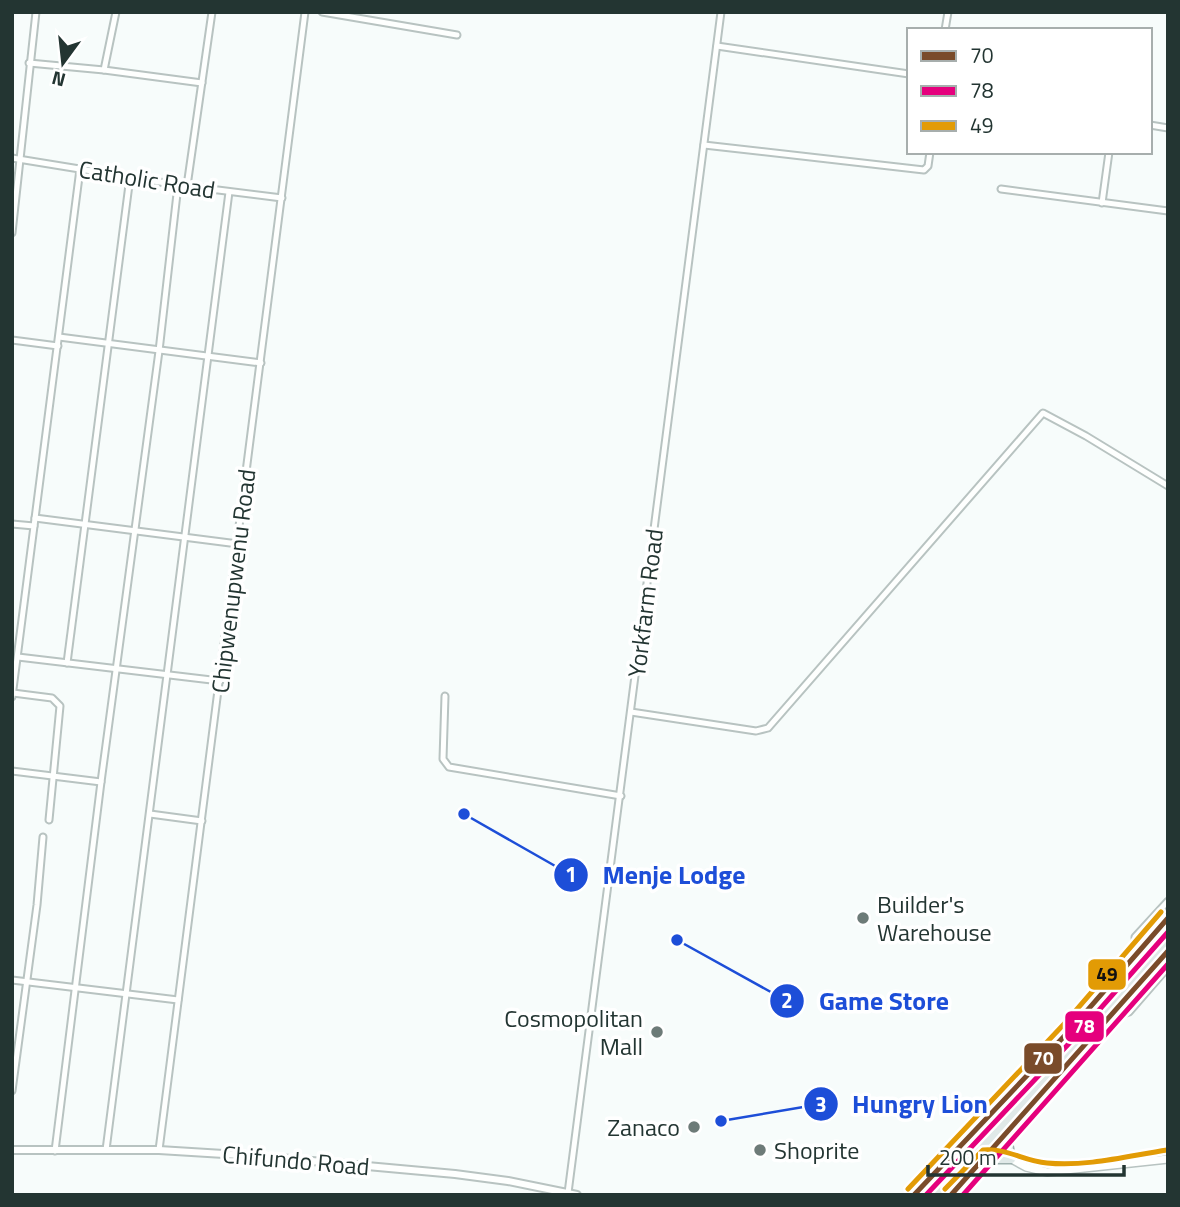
<svg xmlns="http://www.w3.org/2000/svg" width="1180" height="1207" viewBox="0 0 1180 1207" font-family="'Titillium Web',sans-serif">
<rect width="100%" height="100%" fill="#f7fcfb"/>
<g fill="none" stroke-linecap="round" stroke-linejoin="round">
<defs>
<g id="minor">
<polyline points="322,12 457,35"/>
<polyline points="945,30 948,12"/>
<polyline points="717,46 909,74"/>
<polyline points="29,63 104,70 202,83"/>
<polyline points="104,70 116,12"/>
<polyline points="1150,125 1168,128"/>
<polyline points="704,145 924,170 928,166 930,152"/>
<polyline points="12,158 178,185 282,198"/>
<polyline points="187,186 212,12"/>
<polyline points="1001,189 1168,211"/>
<polyline points="1102,203 1109,152"/>
<polyline points="12,233 36,12"/>
<polyline points="59,337 261,363"/>
<polyline points="12,340 58,346"/>
<polyline points="35,518 238,544"/>
<polyline points="12,524 34,526"/>
<polyline points="18,657 220,681"/>
<polyline points="67,663 130,177"/>
<polyline points="13,693 52,698 60,706 49,820"/>
<polyline points="445,696 443,759 449,767 621,796"/>
<polyline points="12,697 80,169"/>
<polyline points="631,712 756,731 768,728 1043,413 1086,436 1168,486"/>
<polyline points="12,771 101,782"/>
<polyline points="150,814 202,821"/>
<polyline points="1136,955 1135,937 1168,901"/>
<polyline points="12,980 178,1000"/>
<polyline points="1109,1019 1129,1012 1168,967"/>
<polyline points="12,1091 37,905 43,837"/>
<polyline points="106,1150 229,192"/>
<polyline points="159,1150 305,12"/>
<polyline points="55,1151 101,782 159,351 178,185"/>
<polyline points="568,1193 721,12"/>
</g>
<polyline id="tertiary" points="12,1150 159,1150 257,1156 455,1174 508,1181 577,1195"/>
<polyline id="secondary" points="970,1136 1026,1167 1047,1172 1168,1159"/>
<g id="primary">
<polyline points="1109,993 1168,928"/>
<polyline points="1008,1113 1078,1029"/>
<polyline points="1015,1116 1097,1019 1168,942"/>
<polyline points="984,1159 1011,1159 1006,1133"/>
<polyline points="914,1195 1071,1029 1168,918"/>
<polyline points="932,1195 950,1176"/>
<polyline points="942,1195 956,1180"/>
<polyline points="951,1195 1168,951"/>
</g>
</defs>
<use href="#minor" stroke="#b8c3c1" stroke-width="9"/>
<use href="#tertiary" stroke="#b8c3c1" stroke-width="10"/>
<use href="#secondary" stroke="#b8c3c1" stroke-width="10"/>
<use href="#primary" stroke="#9eb0ae" stroke-width="11"/>
<use href="#minor" stroke="#fefffe" stroke-width="5"/>
<use href="#tertiary" stroke="#fefffe" stroke-width="6"/>
<use href="#secondary" stroke="#fefffe" stroke-width="7"/>
<use href="#primary" stroke="#e0e9e8" stroke-width="8"/>
<defs>
<g id="primary-bridge">
<polyline points="950,1176 1008,1113"/>
<polyline points="956,1180 1014,1117"/>
</g>
</defs>
<use href="#primary-bridge" stroke="#9eb0ae" stroke-width="11" stroke-linecap="butt"/>
<use href="#primary-bridge" stroke="#e0e9e8" stroke-width="8"/>
<defs>
<g id="bus-1">
<polyline points="914,1195 1071,1029 1168,918"/>
<polyline points="951,1195 1168,951"/>
</g>
<g id="bus-2">
<polyline points="926,1195 1077,1035 1168,932"/>
<polyline points="963,1195 1168,964"/>
</g>
<g id="bus-3">
<polyline points="908,1189 1065,1023 1161,912"/>
<path d="M945 1189 983 1150C1008 1148 1023 1161 1047 1163 1086 1167 1128 1156 1167 1150"/>
</g>
</defs>
<use href="#bus-1" stroke="#fff" stroke-width="10"/>
<use href="#bus-2" stroke="#fff" stroke-width="10"/>
<use href="#bus-3" stroke="#fff" stroke-width="10"/>
<use href="#bus-1" stroke="#7a4b2a" stroke-width="5"/>
<use href="#bus-2" stroke="#e5007d" stroke-width="5"/>
<use href="#bus-3" stroke="#e29b05" stroke-width="5"/>
</g>
<g fill="#6d7b78" stroke="#fff" stroke-width="2.5">
<circle cx="863" cy="918" r="7"/>
<circle cx="657" cy="1032" r="7"/>
<circle cx="694" cy="1127" r="7"/>
<circle cx="760" cy="1150" r="7"/>
</g>
<g text-anchor="middle" dominant-baseline="central" stroke-width="7" stroke-linejoin="round" paint-order="stroke">
<g font-size="24" fill="#233532" stroke="#fff">
<text transform="translate(147 179) rotate(9)">Catholic Road</text>
<text transform="translate(233 581) rotate(-83)">Chipwenupwenu Road</text>
<text transform="translate(645 603) rotate(-83)">Yorkfarm Road</text>
<text transform="translate(296 1160) rotate(5)">Chifundo Road</text>
</g>
<g font-size="24" fill="#233532" stroke="#fff" text-anchor="start">
<text x="877" y="904">Builder's<tspan x="877" dy="28">Warehouse</tspan></text>
<text x="643" y="1018" text-anchor="end">Cosmopolitan<tspan x="643" dy="28">Mall</tspan></text>
<text x="680" y="1127" text-anchor="end">Zanaco</text>
<text x="774" y="1150">Shoprite</text>
</g>
</g>
<path fill="none" stroke="#1d4ed8" stroke-width="2.5" d="M464 814L571 875M677 940L787 1001M721 1121L821 1104"/>
<g fill="#1d4ed8" stroke="#fff" stroke-width="2.5">
<circle cx="464" cy="814" r="7"/>
<circle cx="677" cy="940" r="7"/>
<circle cx="721" cy="1121" r="7"/>
<circle cx="571" cy="875" r="18"/>
<circle cx="787" cy="1001" r="18"/>
<circle cx="821" cy="1104" r="18"/>
</g>
<g font-size="21" text-anchor="middle" font-weight="bold" fill="#fff">
<text x="571" y="882">1</text>
<text x="787" y="1008">2</text>
<text x="821" y="1112">3</text>
</g>
<g font-size="26" text-anchor="middle" font-weight="bold" fill="#1d4ed8" stroke="#fff" stroke-width="7" stroke-linejoin="round" paint-order="stroke">
<text x="674" y="884">Menje Lodge</text>
<text x="884" y="1010">Game Store</text>
<text x="920" y="1113">Hungry Lion</text>
</g>
<g stroke="#fff" stroke-width="2.5">
<rect x="1087" y="958" width="40" height="33" rx="7" fill="#e29b05"/>
<rect x="1064" y="1010" width="41" height="33" rx="7" fill="#e5007d"/>
<rect x="1023" y="1042" width="40" height="33" rx="7" fill="#7a4b2a"/>
</g>
<g font-size="19" text-anchor="middle" font-weight="bold" fill="#fff">
<text x="1084" y="1033">78</text>
<text x="1043" y="1065">70</text>
</g>
<g font-size="19" text-anchor="middle" font-weight="bold" fill="#111">
<text x="1107" y="981">49</text>
</g>
<rect width="1180" height="1207" fill="none" stroke="#233532" stroke-width="28"/>
<rect x="907" y="28" width="245" height="126" fill="#ffffff" stroke="#a7aead" stroke-width="2"/>
<rect x="921" y="51" width="35" height="10" fill="#7a4b2a" stroke="#a7aead" stroke-width="2"/>
<text x="970" y="63" font-size="21" fill="#233532">70</text>
<rect x="921" y="86" width="35" height="10" fill="#e5007d" stroke="#a7aead" stroke-width="2"/>
<text x="970" y="98" font-size="21" fill="#233532">78</text>
<rect x="921" y="121" width="35" height="10" fill="#e29b05" stroke="#a7aead" stroke-width="2"/>
<text x="970" y="133" font-size="21" fill="#233532">49</text>
<g transform="translate(63 63) rotate(195)" stroke="#ffffff" stroke-width="5" paint-order="stroke">
<path d="M0-5L12 26L0 18L-12 26Z" fill="#233532"/>
<text y="-10" font-size="19" font-weight="bold" text-anchor="middle" fill="#233532">N</text>
</g>
<path d="M928 1165v10h196v-10" fill="none" stroke="#233532" stroke-width="3.5"/>
<text x="939" y="1165" font-size="21" fill="#233532" stroke="#ffffff" stroke-width="5" paint-order="stroke">200 m</text>
</svg>
